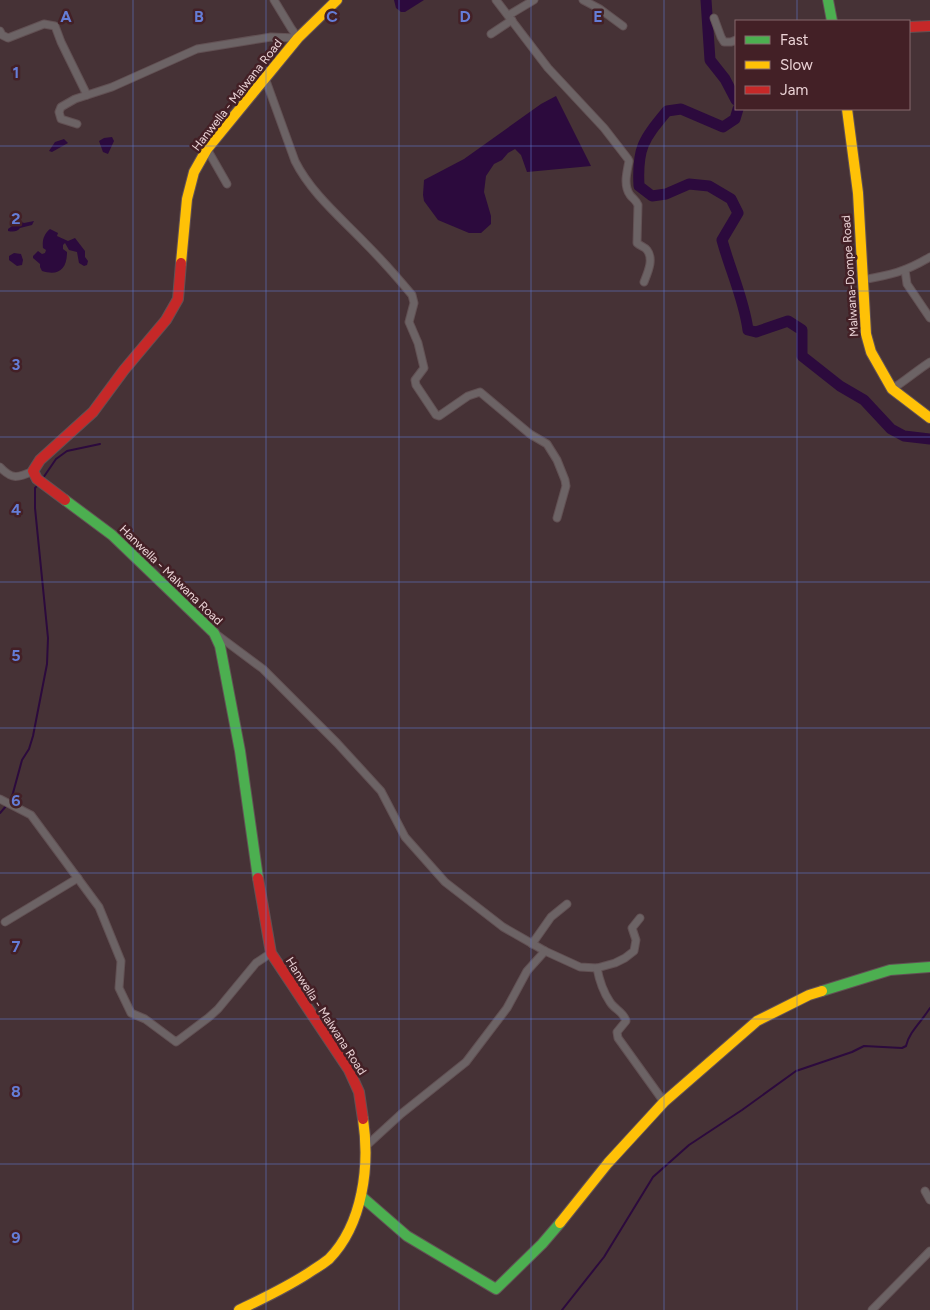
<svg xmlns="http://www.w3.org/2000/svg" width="930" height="1310" viewBox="0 0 930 1310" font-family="Figtree,sans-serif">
<rect width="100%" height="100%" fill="#463236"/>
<g fill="#2c0a3d">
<polygon points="394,0 424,0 405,12 401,12 396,8"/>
<polygon points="556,96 591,166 527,172 521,155 515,149 508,153 502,160 494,164 486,176 484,192 491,216 491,224 481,233 469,233 438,220 424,201 423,195 424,180 464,159 541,104"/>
<polygon points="112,137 114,141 108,154 103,152 99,141 104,138"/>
<polygon points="64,139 68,143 52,152 49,151 55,142"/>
<path d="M19 221 24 223 34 221 32 225 20 228C17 232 13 232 8 231V229Z"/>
<path d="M50 229 58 233 57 236 68 241 75 238 85 251V257L88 261 87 265 84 266 79 263 77 252 69 250 65 243 63 245V249L67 252C67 270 58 276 42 271L40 267V264L33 258V256L38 251 42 254 45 253 46 250 43 248C42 240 44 234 50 229Z"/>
<polygon points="14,253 21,254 23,260 22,265 17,266 9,260 9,256"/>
</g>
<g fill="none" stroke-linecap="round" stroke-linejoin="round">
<g stroke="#2c0a3d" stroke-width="2">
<polyline points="43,478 56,459 67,451 100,444"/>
<polyline points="10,801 13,793 22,760 29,749 33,736 47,664 48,638 35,508 35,488 39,484"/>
<polyline points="0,813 7,805"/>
<path d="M562 1310 604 1257 653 1177 689 1145 742 1110 796 1071 852 1052 864 1046 902 1048 906 1046C909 1032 922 1021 930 1008"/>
</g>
<g stroke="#2c0a3d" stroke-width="11">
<polyline points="706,0 710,60 725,79 736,100"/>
<path d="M738 109 735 119 723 127 681 109 667 111C643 140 637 148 639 186L652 196 666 194 689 184 709 186 731 199 738 213 722 240C730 270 744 299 748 330L756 332 788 321 802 330V356L840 386 864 400 891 429 904 436 930 439"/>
</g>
<defs>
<g id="street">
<polyline points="274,0 291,28 298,38"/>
<path d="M496 0 548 68 604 128 628 159 629 161C627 172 623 185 630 195 633 199 636 200 638 205L637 243C640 246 645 247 647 250 654 259 648 272 644 282"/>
<polyline points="583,0 600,9 623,26"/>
<polyline points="509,15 534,0"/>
<polyline points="714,18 721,37 724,42 731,42 736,40"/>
<polyline points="0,31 2,35 8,38 44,24 55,26 61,42 87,95"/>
<polyline points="491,34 512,20"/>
<path d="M265 78 295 161C311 193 340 217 365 243 381 259 397 277 412 295L414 303 409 322 418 343 424 368 415 380 416 385 436 415 439 416 468 396 480 392 530 434 547 444 557 460 565 480 566 486 557 518"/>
<polyline points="77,124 61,119 59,112 61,107 75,99 112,87 197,49 271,37 298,38"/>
<polyline points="207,149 227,184"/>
<polyline points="905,270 907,284 930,318"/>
<path d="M862 280C890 275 905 272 930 257"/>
<path d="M892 389C905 381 916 371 930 362"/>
<path d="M0 467C12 480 18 478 33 471"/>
<polyline points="216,634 263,669 337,743 381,791 405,837 445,882 503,927 545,951 580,967 597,968 615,963 625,958 634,951 636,940 632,928 640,918"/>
<polyline points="0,799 31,815 99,907 121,961 119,988 131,1013 145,1019 176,1042 208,1018 218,1009 256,963 271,953"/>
<polyline points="5,922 78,878"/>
<polyline points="532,944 551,917 567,904"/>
<path d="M597 968C599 979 604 993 610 1002 615 1010 624 1012 626 1021L617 1032 618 1038 664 1102"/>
<polyline points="365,1147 401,1114 466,1062 507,1008 527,971 545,951"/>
<polyline points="925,1191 930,1200"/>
<polyline points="872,1310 930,1251"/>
</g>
<g id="fast">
<polyline points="828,0 832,21"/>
<polyline points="65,500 112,535 214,633 220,646 240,751 258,878"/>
<polyline points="822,991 890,970 930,967"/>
<polyline points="361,1196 407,1236 496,1289 542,1244 560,1223"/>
</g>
<g id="slow">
<polyline points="847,109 858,193 866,334 871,352 892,389 930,418"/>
<polyline points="181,263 187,199 194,172 207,149 298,38 337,0"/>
<polyline points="560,1223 608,1163 664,1102 757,1021 809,995 822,991"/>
<path d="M239 1310C264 1298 290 1286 313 1270 318 1267 324 1263 329 1259 363 1224 370 1166 363 1119"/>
</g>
<g id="jam">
<polyline points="909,27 930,26"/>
<polyline points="65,500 37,479 33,471 40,460 93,412 124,370 166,320 178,299 181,263"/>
<polyline points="258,878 271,953 349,1070 359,1092 363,1119"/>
</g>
</defs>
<use href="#street" stroke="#625154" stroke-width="9"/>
<use href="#fast" stroke="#625154" stroke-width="12"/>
<use href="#slow" stroke="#625154" stroke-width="12"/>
<use href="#jam" stroke="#625154" stroke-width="12"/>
<use href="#street" stroke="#6c6365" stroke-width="7"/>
<use href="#fast" stroke="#4caf50" stroke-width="10"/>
<use href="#slow" stroke="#ffc107" stroke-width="10"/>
<use href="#jam" stroke="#c62828" stroke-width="10"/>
</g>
<path fill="none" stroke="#657dd7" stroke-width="1" stroke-opacity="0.55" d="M133 0V1310M266 0V1310M399 0V1310M531 0V1310M664 0V1310M797 0V21M797 109V1310M0 146H930M0 291H930M0 437H930M0 582H930M0 728H930M0 873H930M0 1019H930M0 1164H930"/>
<g text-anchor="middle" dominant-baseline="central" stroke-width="5" stroke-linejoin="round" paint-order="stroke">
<g font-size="12" fill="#ebd3d6" stroke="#432026">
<text transform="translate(237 95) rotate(-52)">Hanwella - Malwana Road</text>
<text transform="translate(850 276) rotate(-94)">Malwana-Dompe Road</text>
<text transform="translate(171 575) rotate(44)">Hanwella - Malwana Road</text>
<text transform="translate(326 1016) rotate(57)">Hanwella - Malwana Road</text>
</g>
</g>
<g font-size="16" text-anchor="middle" font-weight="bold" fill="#657dd7" stroke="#432026" stroke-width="5" stroke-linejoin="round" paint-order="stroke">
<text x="66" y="22">A</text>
<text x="199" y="22">B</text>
<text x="332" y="22">C</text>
<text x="465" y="22">D</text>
<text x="598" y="22">E</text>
<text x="16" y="78">1</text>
<text x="16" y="224">2</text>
<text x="16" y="370">3</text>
<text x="16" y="515">4</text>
<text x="16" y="661">5</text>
<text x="16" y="806">6</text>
<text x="16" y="952">7</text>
<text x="16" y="1097">8</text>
<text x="16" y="1243">9</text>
</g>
<rect x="735" y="20" width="175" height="90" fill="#432026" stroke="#86686c"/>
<rect x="745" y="36" width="25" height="8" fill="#4caf50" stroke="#86686c"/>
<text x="780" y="45" font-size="15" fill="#ebd3d6">Fast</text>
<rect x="745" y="61" width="25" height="8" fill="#ffc107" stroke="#86686c"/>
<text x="780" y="70" font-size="15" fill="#ebd3d6">Slow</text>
<rect x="745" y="86" width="25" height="8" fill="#c62828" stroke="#86686c"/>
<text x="780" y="95" font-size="15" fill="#ebd3d6">Jam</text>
</svg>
